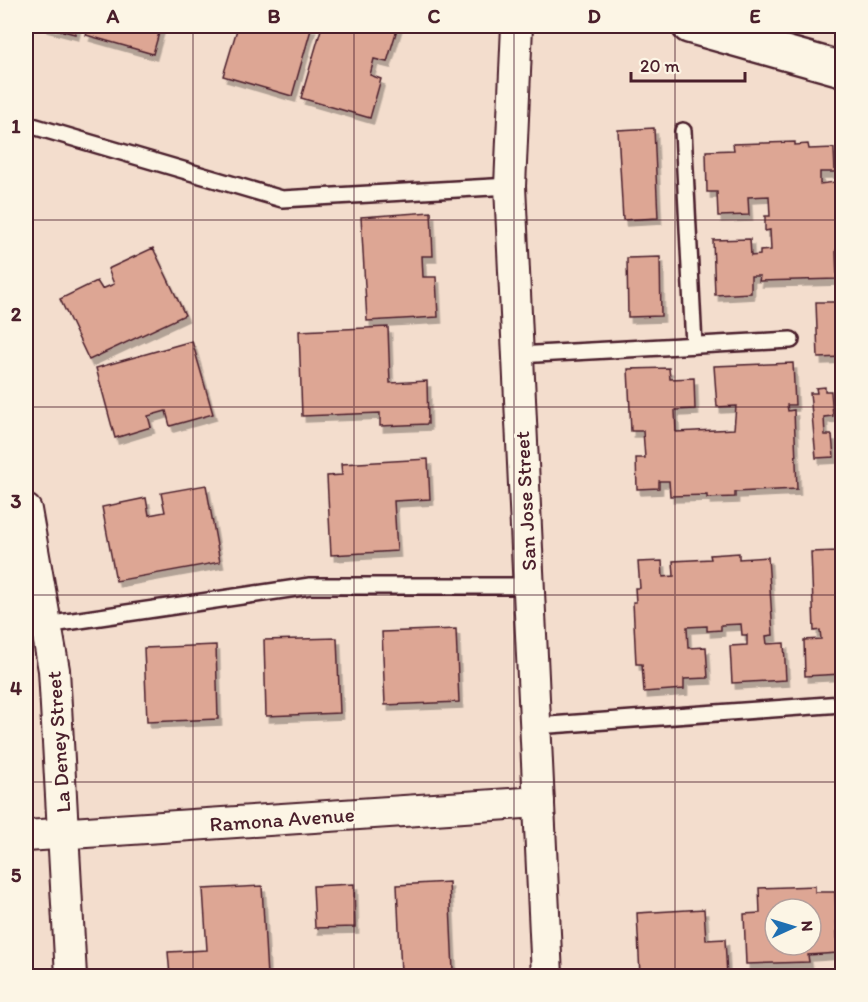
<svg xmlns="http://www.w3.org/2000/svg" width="868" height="1002" viewBox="0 0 868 1002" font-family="Itim,sans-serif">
<defs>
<filter id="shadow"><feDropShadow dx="3.5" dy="6" stdDeviation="0" flood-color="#0004"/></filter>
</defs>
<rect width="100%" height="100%" fill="#f3ddcd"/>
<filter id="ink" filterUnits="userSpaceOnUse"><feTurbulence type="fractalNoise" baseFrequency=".0167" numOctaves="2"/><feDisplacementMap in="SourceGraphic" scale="12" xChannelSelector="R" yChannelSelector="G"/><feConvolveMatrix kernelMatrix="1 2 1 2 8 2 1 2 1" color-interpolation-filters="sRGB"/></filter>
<g filter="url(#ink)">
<g fill="#dda694" stroke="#4a1f2b" stroke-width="1.5" fill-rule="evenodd" filter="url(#shadow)">
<polygon points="43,26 77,26 75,34"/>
<polygon points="89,26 161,26 153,54 86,35"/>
<polygon points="238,26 312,26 292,96 223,76"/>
<polygon points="322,26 398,26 387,62 374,59 370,75 381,79 370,118 301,98"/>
<polygon points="654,128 658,218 623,220 618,130"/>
<polygon points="795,142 795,145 808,144 809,149 834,148 835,172 820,172 820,184 835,182 837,221 840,221 842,250 836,250 837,279 759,281 760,276 751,276 751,293 715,295 713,240 750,239 751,256 760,255 760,251 771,250 770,230 765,231 765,216 770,216 769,196 748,197 749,215 718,216 717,192 707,192 706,151 734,150 733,144"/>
<polygon points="431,212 433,256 422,256 423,277 436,277 438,317 367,321 361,217"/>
<polygon points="153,248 185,315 89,360 60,299 97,281 102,289 114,284 108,269"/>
<polygon points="660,257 661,316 628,317 627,258"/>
<polygon points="816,302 842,302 842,357 818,358"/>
<polygon points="388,327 390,383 427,381 428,424 380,426 380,413 302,416 299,331"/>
<polygon points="192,341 213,414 170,426 166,411 148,416 151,427 115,438 96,368"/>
<polygon points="793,363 795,405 787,405 788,411 794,410 797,489 735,492 735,497 707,498 707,495 670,496 669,481 659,481 659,488 637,489 636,458 645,458 643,431 631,431 628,369 669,368 670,379 694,378 695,409 675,410 676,432 734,429 736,406 717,407 714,366"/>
<polygon points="825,387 825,391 831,391 833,416 824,417 825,435 832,435 834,457 816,458 810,393 817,393 816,388"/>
<polygon points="428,459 430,499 394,501 397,551 331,555 327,476 342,475 341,464"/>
<polygon points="206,485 220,562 116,581 102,507 146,498 149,515 165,512 161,493"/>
<polygon points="839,545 842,545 842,627 840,627 840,637 842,637 842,674 805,676 804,640 821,639 820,630 814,631 811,552 839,551"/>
<polygon points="739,553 739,559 768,557 773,635 766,636 767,644 784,643 786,680 732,683 730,646 747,645 747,635 742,635 741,624 721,625 721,630 707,631 707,626 687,627 688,648 706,647 708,678 684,679 684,689 644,692 642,664 636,664 633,602 636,602 635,588 640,588 638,562 662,561 663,577 674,576 673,561 711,559 710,555"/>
<polygon points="456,629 459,702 385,705 382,632"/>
<polygon points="337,638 340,713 266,716 264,640"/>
<polygon points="216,645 218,719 147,722 144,648"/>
<polygon points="449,882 453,971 401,973 397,885"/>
<polygon points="354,884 355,927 315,928 313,886"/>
<polygon points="262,886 267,976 170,976 168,952 207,950 203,889"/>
<path d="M815 886V892H835L838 953 808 955 809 962 746 964 744 914 760 913 759 888ZM775 909H811V945H775Z"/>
<polygon points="704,909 706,940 725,939 727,976 640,976 637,913"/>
</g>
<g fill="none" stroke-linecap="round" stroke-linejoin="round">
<defs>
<g id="service">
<polyline points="26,124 282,199 510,186"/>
<polyline points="683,131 694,345"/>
<polyline points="518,355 791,340"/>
<polyline points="46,625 310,586 529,586"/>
<polyline points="536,726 842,704"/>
</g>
<g id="minor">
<polyline points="517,26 510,186 547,976"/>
<polyline points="26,510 54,670 71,976"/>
<polyline points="26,836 539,802"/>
</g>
<polyline id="primary" points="689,26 842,69"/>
</defs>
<use href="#service" stroke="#4a1f2b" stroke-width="20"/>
<use href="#minor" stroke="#4a1f2b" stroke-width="34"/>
<use href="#primary" stroke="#4a1f2b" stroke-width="38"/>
<use href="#service" stroke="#fcf5e5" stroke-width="15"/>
<use href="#minor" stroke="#fcf5e5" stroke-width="30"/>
<use href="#primary" stroke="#fcf5e5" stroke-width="33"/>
</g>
</g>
<path fill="none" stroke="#4a1f2b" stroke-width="1.5" stroke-opacity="0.55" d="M193 26V976M354 26V976M514 26V976M675 26V976M26 220H842M26 407H842M26 595H842M26 782H842"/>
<g text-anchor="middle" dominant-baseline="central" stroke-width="6" stroke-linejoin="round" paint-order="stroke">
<g font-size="21" fill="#4a1f2b" stroke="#fcf5e5">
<text transform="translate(525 501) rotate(-93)">San Jose Street</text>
<text transform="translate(58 742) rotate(-94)">La Deney Street</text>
<text transform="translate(282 819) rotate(-4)">Ramona Avenue</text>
</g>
</g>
<rect width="868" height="1002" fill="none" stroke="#fcf5e5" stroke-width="66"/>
<g transform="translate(793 927) rotate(86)"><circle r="28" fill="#fcf5e5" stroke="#b59f9b" stroke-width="1.5"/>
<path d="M0-4.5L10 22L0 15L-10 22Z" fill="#1f6fb2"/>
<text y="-9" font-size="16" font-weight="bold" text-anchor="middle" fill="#4a1f2b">N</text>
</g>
<path d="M631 72v9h114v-9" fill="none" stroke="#4a1f2b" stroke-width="3"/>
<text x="640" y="72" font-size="18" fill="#4a1f2b" stroke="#fcf5e5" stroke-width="4.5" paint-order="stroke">20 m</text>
<rect x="33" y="33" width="802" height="936" fill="none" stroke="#4a1f2b" stroke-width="2"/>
<g font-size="20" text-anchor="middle" font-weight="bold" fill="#4a1f2b">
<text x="113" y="23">A</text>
<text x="274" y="23">B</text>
<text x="434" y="23">C</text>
<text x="594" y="23">D</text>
<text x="755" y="23">E</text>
<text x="16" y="133">1</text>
<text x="16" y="321">2</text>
<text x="16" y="508">3</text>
<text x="16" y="695">4</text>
<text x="16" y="882">5</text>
</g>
</svg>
